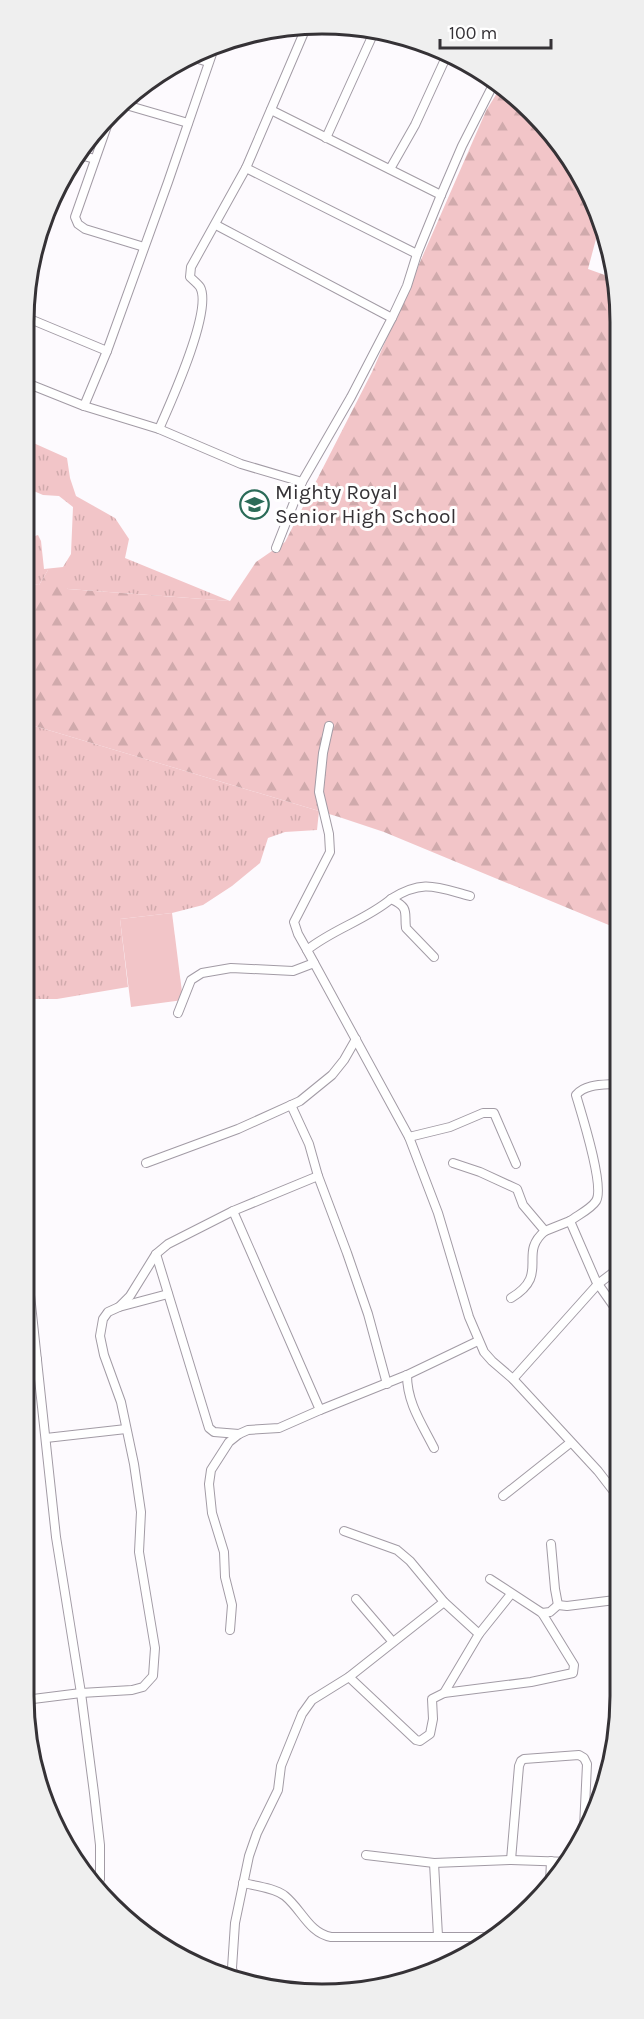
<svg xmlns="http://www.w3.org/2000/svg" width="644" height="2019" viewBox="0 0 644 2019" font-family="Karla,sans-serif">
<defs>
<pattern id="grass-tufts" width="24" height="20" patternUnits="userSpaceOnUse" patternTransform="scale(1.5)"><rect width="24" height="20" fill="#f2c5c8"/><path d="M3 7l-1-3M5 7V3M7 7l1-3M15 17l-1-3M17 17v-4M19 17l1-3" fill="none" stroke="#d0aaac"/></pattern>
<pattern id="forest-firs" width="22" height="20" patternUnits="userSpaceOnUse" patternTransform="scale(1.5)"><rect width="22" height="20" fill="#f2c5c8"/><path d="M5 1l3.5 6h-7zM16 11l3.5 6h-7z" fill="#d0aaac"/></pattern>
</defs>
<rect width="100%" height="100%" fill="#fdfafe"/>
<g fill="url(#grass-tufts)">
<polygon points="29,441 67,458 70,478 76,496 115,518 129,539 125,558 230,601 68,589 48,570 39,585 29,584 29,538 38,535 41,541 44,569 63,567 71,554 73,507 59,496 43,495 29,489"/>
<polygon points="28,724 319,811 317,830 285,832 268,838 260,863 232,886 203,905 172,913 120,919 128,987 57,999 27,999"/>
</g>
<polygon fill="url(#forest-firs)" points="500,88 546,125 589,190 600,224 588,269 616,279 617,283 616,928 384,832 339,817 28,724 29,584 39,585 48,570 58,569 68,589 230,601 256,562 285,542 372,372 486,111"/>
<polygon fill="#f2c5c8" points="172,913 183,1000 131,1007 120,919"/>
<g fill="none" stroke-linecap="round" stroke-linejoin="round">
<defs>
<g id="street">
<polyline points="195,58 208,62"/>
<polyline points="126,105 188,123"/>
<polyline points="271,110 441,195"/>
<polyline points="108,123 75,217 78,224 85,229 144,247"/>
<polyline points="326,138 375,30"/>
<polyline points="76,154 95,159"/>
<polyline points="246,168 417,254"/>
<polyline points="390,169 415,125 447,55"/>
<polyline points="216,225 392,318"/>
<polyline points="30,319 107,351"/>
<polyline points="29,384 84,406 159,429 241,464 302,482"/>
<polyline points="84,406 107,351 168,182 213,51"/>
<path d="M159 429C170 404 213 310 200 287 198 284 193 280 190 277L191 267 246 168 305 30"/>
<polyline points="276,548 302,482 351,397 392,318 407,286 417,254 441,195 462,146 494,83"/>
<path d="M391 899C423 879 436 887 470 896"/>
<polyline points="307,950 298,934 294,922 330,852 329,834 319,792 323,753 329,726"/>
<path d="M434 957 406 928C404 912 410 908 391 899 366 920 333 929 307 950L409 1137 438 1213 469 1317 484 1352 492 1361 513 1379 598 1471 615 1493"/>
<polyline points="178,1013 191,980 202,973 231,968 293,971 314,963"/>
<polyline points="291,1105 309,1144 318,1176 347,1253 368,1314 387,1384"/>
<polyline points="409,1137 450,1127 483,1113 494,1113 516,1164"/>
<polyline points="146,1163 238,1129 300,1101 332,1075 344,1060 356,1039"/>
<polyline points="453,1163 480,1172 517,1189 523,1205 545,1231 570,1221"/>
<polyline points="233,1211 320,1410"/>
<polyline points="156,1254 209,1428 214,1432 239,1434"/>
<polyline points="26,1258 56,1537 81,1693 94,1793 100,1845 100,1879 98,1884 93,1886"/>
<path d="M511 1298C551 1274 517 1254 545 1231"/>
<polyline points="119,1307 168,1294"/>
<path d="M615 1308 596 1281 570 1221C578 1215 591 1209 596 1201 605 1187 581 1112 576 1095 585 1084 602 1085 616 1084"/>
<polyline points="25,1361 37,1359"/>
<path d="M407 1375C407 1403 422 1424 434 1448"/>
<polyline points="513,1379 598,1284 615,1271"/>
<polyline points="46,1438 126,1429"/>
<polyline points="503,1496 570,1443"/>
<polyline points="344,1531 397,1550 410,1561 444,1602 479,1634"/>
<polyline points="551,1544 555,1589 558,1605"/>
<polyline points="356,1599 392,1641"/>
<polyline points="542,1613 550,1612 558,1605 567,1606 615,1600"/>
<polyline points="230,1630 232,1605 225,1577 224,1552 212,1513 209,1484 211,1470 229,1442 239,1434 248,1430 279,1428 320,1410 407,1375 478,1341"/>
<polyline points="349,1677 416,1740 420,1741 430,1734 433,1719 432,1699 444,1693 531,1682 573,1673 574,1665 542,1613 490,1579"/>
<polyline points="444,1693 479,1634 511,1594"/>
<polyline points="25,1700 81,1693 132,1690 143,1687 153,1676 155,1648 139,1552 141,1512 134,1464 121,1402 104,1355 100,1336 103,1319 108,1312 119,1307 130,1296 156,1254 168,1244 233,1211 318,1176"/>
<polyline points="366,1855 434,1863 511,1860 570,1862"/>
<polyline points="511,1860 519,1766 521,1761 524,1759 579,1755 584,1758 587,1764 584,1828"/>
<polyline points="434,1863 438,1936"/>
<polyline points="550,1882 551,1861"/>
<path d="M243 1883C256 1886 275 1888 285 1896 302 1910 309 1933 331 1937H486L493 1940"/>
<polyline points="234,1977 232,1968 235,1923 249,1856 257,1833 278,1790 281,1766 302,1714 312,1700 349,1677 444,1602"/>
</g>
</defs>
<use href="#street" stroke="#a29ba5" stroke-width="10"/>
<use href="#street" stroke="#fff" stroke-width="8"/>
</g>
<defs>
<symbol id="school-ring" viewBox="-11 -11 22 22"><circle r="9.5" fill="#fff" stroke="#2b6b58" stroke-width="1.5"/><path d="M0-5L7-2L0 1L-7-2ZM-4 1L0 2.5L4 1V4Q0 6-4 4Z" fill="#2b6b58"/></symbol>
</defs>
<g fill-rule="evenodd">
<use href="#school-ring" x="238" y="488" width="33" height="33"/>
</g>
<g text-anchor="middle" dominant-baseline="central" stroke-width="6" stroke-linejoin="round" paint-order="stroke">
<g font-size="21" fill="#353236" stroke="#fff" text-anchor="start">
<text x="275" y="492">Mighty Royal<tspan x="275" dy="24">Senior High School</tspan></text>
</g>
</g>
<path d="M0 0H644V2019H0ZM322 34H322A288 288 0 0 1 610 322V1696A288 288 0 0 1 322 1984H322A288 288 0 0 1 34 1696V322A288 288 0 0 1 322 34Z" fill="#efefef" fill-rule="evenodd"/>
<path fill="none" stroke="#353236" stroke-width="3" d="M322 34H322A288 288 0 0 1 610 322V1696A288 288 0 0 1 322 1984H322A288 288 0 0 1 34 1696V322A288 288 0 0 1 322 34Z"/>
<path d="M440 39v9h111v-9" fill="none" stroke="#353236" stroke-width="3"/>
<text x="449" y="39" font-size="18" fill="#353236" stroke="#ffffff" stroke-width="4.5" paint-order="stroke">100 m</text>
</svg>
